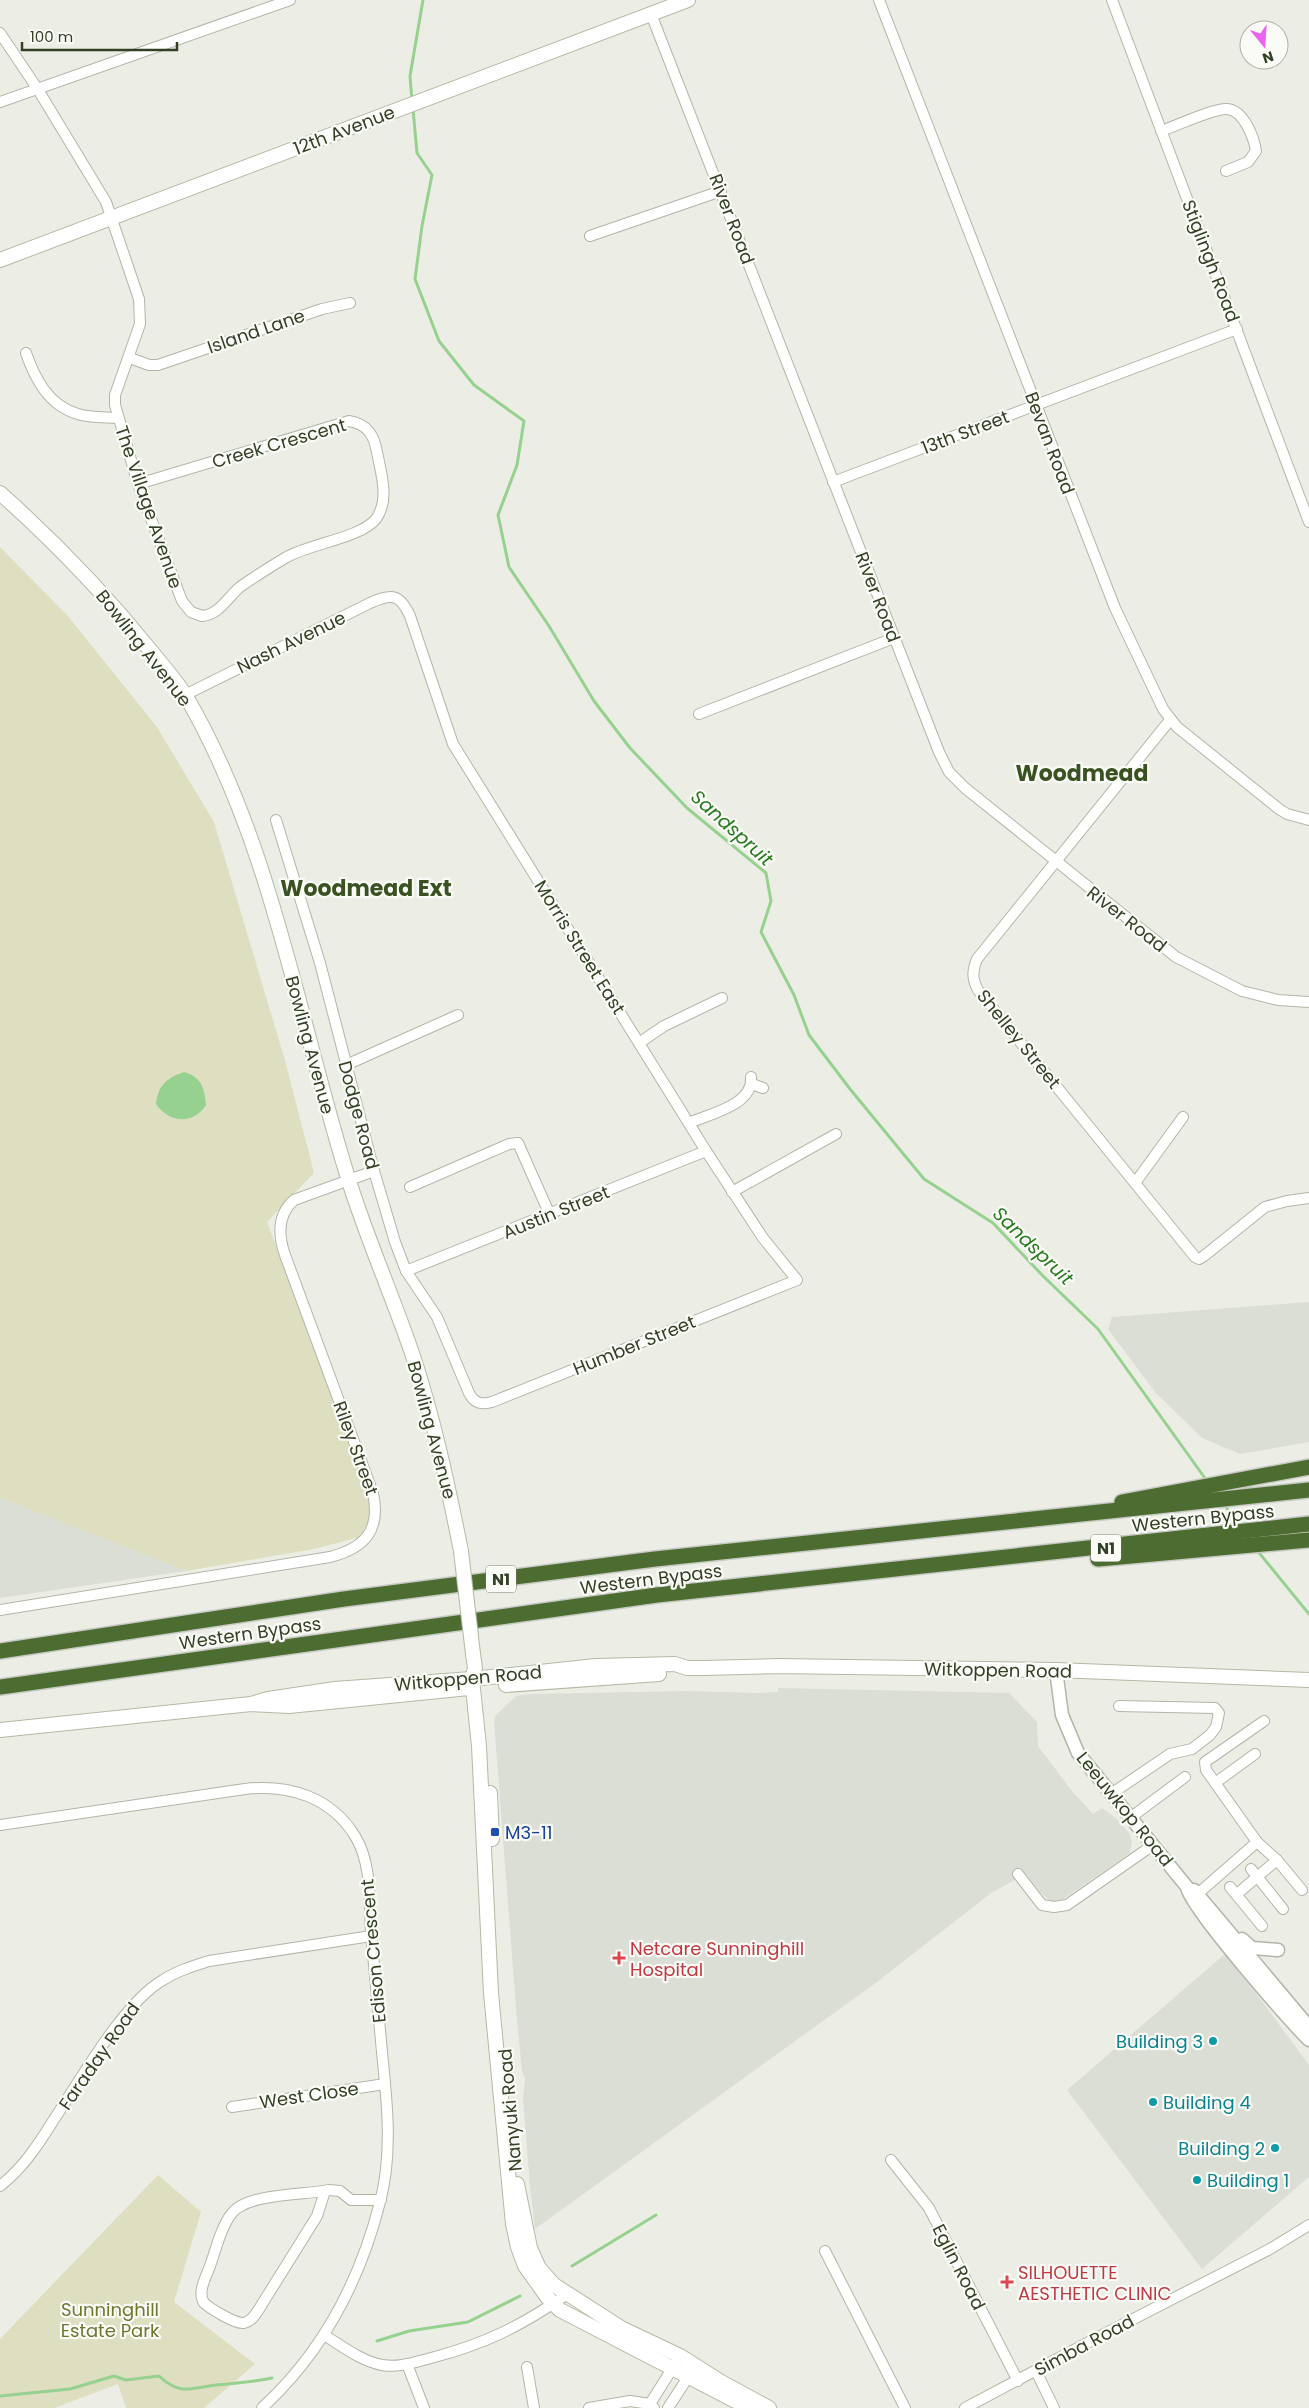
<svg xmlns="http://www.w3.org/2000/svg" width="1309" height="2408" viewBox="0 0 1309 2408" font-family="Poppins,sans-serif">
<rect width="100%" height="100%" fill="#eceee6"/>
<g fill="#dbded4">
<polygon points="1309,1302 1309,1442 1240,1454 1202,1438 1155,1392 1108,1329 1112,1317"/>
<polygon points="0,1498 72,1526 186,1571 0,1598"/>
<polygon points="778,1688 1009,1693 1037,1722 1038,1746 1072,1791 1093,1814 1102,1808 1117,1819 1129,1833 1132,1842 1130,1853 1059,1902 1050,1901 1041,1893 1026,1874 991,1893 877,1982 535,2229 530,2187 523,2098 525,2079 522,2070 517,2021 494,1721 496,1715 516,1696 532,1694 687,1691 756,1693 778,1692"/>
<polygon points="1226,1953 1309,2065 1309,2177 1202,2269 1067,2090"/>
</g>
<g fill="#dedec0">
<polygon points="0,547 67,615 157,727 214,822 286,1064 314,1173 267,1222 375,1508 360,1537 314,1549 186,1571 0,1498"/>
<polygon points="158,2175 201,2212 174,2302 255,2364 204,2408 126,2408 118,2384 54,2408 0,2408 0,2339"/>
</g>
<path fill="#97d190" d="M184 1072C202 1077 204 1088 206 1105 193 1126 168 1122 156 1104 158 1085 167 1078 184 1072Z"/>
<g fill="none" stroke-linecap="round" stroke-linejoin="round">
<g stroke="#97d190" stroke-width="3">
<polyline points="412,101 410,76 423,0"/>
<polyline points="413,109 417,153 432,175 422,226 415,279 439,341 474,385 524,421 517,465 498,515 509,567 549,626 594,701 630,748 687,808 766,873 771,901 761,932 794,995 809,1035 850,1089 924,1179 993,1223 1043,1276 1098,1329 1207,1481"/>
<polyline points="1224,1504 1240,1527"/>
<polyline points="1256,1549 1309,1614"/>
<polyline points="572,2266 656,2215"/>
<polyline points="377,2341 409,2331 468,2322 520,2296"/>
<path d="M0 2396 70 2389 114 2376 126 2380 159 2376C181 2397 193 2387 217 2385 236 2383 254 2382 272 2378"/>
</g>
<defs>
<g id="minor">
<polyline points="879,0 1115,608 1163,709 1177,727 1279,809 1287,814 1309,820"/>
<polyline points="1112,0 1309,522"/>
<polyline points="651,14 939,752 949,772 965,788 1176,957 1242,991 1278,1000 1309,1002"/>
<path d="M0 33 37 88 106 202 139 299 140 324 115 395V405L138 484 182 601 191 612 202 616C220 614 227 598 240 587 254 577 270 567 285 558 308 544 361 538 376 519 390 499 381 474 377 452 374 436 368 424 349 421L138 484"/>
<polyline points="0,102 290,0"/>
<path d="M1161 131C1176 126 1214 108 1227 109 1244 110 1254 138 1256 151L1248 162 1226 171"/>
<polyline points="590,236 721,191"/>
<path d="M26 353C35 379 49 406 78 414 90 418 105 417 118 418"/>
<polyline points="130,358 149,365 158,365 322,309 350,303"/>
<polyline points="833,482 1237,329"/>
<path d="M185 695 370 603C392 593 400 594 410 616L453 744 706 1151 763 1238 797 1280 492 1402C481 1405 474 1403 469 1393L437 1317 406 1271 395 1242 374 1171 320 963 276 820"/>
<polyline points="699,714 894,638"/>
<path d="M1170 720 977 959C972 971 972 979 978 990L1195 1257 1199 1259 1204 1256 1265 1207 1287 1201 1309 1198"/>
<polyline points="639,1043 664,1026 722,998"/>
<polyline points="346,1065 458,1015"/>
<polyline points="752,1084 763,1088"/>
<path d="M689 1123C709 1114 754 1105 751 1077"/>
<polyline points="1135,1183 1183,1117"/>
<polyline points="410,1187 509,1144 518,1143 550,1215"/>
<polyline points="732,1192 836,1134"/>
<polyline points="406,1271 706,1151"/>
<path d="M0 1610 330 1557C365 1548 381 1530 373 1493L285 1255C278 1235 277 1215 294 1200L374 1171"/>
<polyline points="1215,1783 1255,1754"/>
<polyline points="1111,1794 1170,1754 1192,1749 1210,1735 1216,1727 1219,1713 1215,1708 1119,1706"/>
<polyline points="1130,1818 1185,1777"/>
<path d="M0 1825 245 1789C289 1784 331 1797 355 1836 374 1867 368 1908 372 1943 375 1979 379 2016 382 2052 387 2101 393 2154 380 2202 360 2281 323 2352 262 2408"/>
<polyline points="1257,1842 1277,1860 1302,1890"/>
<polyline points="1251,1869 1283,1909"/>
<polyline points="1018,1874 1042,1905 1054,1907 1067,1905 1153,1845"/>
<polyline points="1230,1887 1262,1926"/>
<polyline points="1237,1894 1277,1860"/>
<polyline points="1193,1898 1257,1842 1206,1770 1205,1762 1264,1721"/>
<polyline points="232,2107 385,2084"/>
<polyline points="891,2160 929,2208 1018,2381"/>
<path d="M0 2186C23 2168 38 2145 53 2121 79 2082 124 2002 163 1980 177 1971 193 1966 209 1961L371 1936"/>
<path d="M325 2191 317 2216 259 2309C256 2314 252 2321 244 2323 235 2324 211 2309 204 2303 197 2292 206 2277 210 2266 216 2249 221 2227 232 2213 248 2193 305 2195 329 2190L340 2191 351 2200H381"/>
<polyline points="825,2251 905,2408"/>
<path d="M324 2335C342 2346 361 2361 382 2365 399 2368 415 2362 431 2358 485 2344 521 2326 566 2295"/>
<polyline points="407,2364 424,2408"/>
<polyline points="527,2367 534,2408"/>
<polyline points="1036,2371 1054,2408"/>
<polyline points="650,2404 675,2364"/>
<polyline points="589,2408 630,2401 650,2404 654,2408"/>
<polyline points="668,2408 692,2371"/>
<polyline points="965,2408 1106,2333 1270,2249 1309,2225"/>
</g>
<g id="tertiary">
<path d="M1056 1670 1062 1715 1078 1753 1187 1887C1188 1905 1290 2021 1309 2040"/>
<polyline points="1194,1890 1309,2027"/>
<polyline points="1242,1939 1252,1948 1278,1950"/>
</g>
<g id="secondary">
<polyline points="0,260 688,0"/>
<path d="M0 493C55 542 105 594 151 651 163 666 177 681 187 698 272 845 298 1018 348 1178 367 1239 393 1297 413 1356 434 1420 448 1486 461 1551"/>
<polyline points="473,1654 475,1668 472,1679 479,1746 491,1993 513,2224 518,2247 525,2266 548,2298 560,2310 749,2408"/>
<polyline points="506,1685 659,1674"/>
<polyline points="251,1704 268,1699 335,1689 472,1679 596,1666 675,1664 687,1668 703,1668 779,1666 1056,1670 1309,1680"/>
<polyline points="0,1730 251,1704 289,1706 469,1688"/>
<polyline points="490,1793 492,1839"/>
<polyline points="517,2184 530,2248 539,2268 554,2285 621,2328 680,2356 721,2382 769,2408"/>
</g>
<g id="motorway">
<polyline points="1122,1502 1309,1467"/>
<polyline points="1098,1559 1309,1540"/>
<polyline points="0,1651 344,1599 655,1559 1309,1490"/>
<polyline points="0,1687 657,1595 1309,1524"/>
</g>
</defs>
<use href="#minor" stroke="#b1b6a8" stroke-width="12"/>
<use href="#tertiary" stroke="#b1b6a8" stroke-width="15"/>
<use href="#secondary" stroke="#b2baa4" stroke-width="16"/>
<use href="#motorway" stroke="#c6cac2" stroke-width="18"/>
<use href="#minor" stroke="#fff" stroke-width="10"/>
<use href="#tertiary" stroke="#fff" stroke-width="12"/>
<use href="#secondary" stroke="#fff" stroke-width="14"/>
<use href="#motorway" stroke="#4d6c31" stroke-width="15"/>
<defs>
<polyline id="secondary-bridge" points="461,1551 473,1654"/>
</defs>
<use href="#secondary-bridge" stroke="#b2baa4" stroke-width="16" stroke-linecap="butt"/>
<use href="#secondary-bridge" stroke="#fff" stroke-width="14"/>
</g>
<rect fill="#1a4fb4" stroke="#fafbf7" stroke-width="2" x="490" y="1827" width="10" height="10" rx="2.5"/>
<g fill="#e0444e" stroke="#fafbf7" stroke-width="2">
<path d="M616.5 1950.5h5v5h5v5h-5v5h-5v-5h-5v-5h5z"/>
<path d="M1004.5 2274.5h5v5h5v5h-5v5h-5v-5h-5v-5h5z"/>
</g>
<g fill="#0f9aa8" stroke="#fafbf7" stroke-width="2">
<circle cx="1213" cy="2041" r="5"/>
<circle cx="1153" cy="2102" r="5"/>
<circle cx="1275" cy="2148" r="5"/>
<circle cx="1197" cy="2180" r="5"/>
</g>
<g text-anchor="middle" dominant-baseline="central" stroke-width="4.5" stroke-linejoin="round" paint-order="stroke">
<g fill="#fafbf7" stroke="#6f7864" stroke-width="1">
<rect x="1091" y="1534.5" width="30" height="27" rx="4"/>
<rect x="486" y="1565.5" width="30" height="27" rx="4"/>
</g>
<g font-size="16" font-weight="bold" fill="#344025">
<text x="1106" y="1548">N1</text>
<text x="501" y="1579">N1</text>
</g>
<g font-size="18" fill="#344025" stroke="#fafbf7">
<text transform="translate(344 130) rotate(-21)">12th Avenue</text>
<text transform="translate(732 219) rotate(69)">River Road</text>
<text transform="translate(1211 261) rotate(69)">Stiglingh Road</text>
<text transform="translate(256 331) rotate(-19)">Island Lane</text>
<text transform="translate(965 432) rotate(-21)">13th Street</text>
<text transform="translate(279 443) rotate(-16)">Creek Crescent</text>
<text transform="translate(1050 443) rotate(69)">Bevan Road</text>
<text transform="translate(149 507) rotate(71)">The Village Avenue</text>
<text transform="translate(878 597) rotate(69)">River Road</text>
<text transform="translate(291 642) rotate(-26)">Nash Avenue</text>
<text transform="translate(144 648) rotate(52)">Bowling Avenue</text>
<text transform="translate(1127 919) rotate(38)">River Road</text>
<text transform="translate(580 947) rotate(58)">Morris Street East</text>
<text transform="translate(1019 1039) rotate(51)">Shelley Street</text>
<text transform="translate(310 1045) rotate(75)">Bowling Avenue</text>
<text transform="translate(359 1115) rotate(75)">Dodge Road</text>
<text transform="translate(556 1212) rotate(-22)">Austin Street</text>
<text transform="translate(634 1345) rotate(-22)">Humber Street</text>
<text transform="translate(432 1430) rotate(75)">Bowling Avenue</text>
<text transform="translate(356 1448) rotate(70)">Riley Street</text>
<text transform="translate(1203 1518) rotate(-6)">Western Bypass</text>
<text transform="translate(651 1579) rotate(-7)">Western Bypass</text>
<text transform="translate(250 1633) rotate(-8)">Western Bypass</text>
<text transform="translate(998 1670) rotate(1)">Witkoppen Road</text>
<text transform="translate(468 1678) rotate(-5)">Witkoppen Road</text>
<text transform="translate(1125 1809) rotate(51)">Leeuwkop Road</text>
<text transform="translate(373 1951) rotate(-95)">Edison Crescent</text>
<text transform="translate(99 2056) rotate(-55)">Faraday Road</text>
<text transform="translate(309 2095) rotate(-8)">West Close</text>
<text transform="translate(510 2110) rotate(-95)">Nanyuki Road</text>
<text transform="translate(959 2267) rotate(63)">Eglin Road</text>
<text transform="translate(1084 2345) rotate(-28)">Simba Road</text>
</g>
<g font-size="18" fill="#164399" stroke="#fafbf7" text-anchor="start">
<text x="505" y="1832">M3-11</text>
</g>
<g font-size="18" fill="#be3a42" stroke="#fafbf7" text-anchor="start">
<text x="630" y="1948">Netcare Sunninghill<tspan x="630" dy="21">Hospital</tspan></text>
<text x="1018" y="2272">SILHOUETTE<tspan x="1018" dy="21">AESTHETIC CLINIC</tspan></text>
</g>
<g font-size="18" fill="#0d838f" stroke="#fafbf7" text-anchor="end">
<text x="1203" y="2041">Building 3</text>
<text x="1163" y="2102" text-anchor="start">Building 4</text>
<text x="1265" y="2148">Building 2</text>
<text x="1207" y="2180" text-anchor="start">Building 1</text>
</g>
<g font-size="18" fill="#6e7630" stroke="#fafbf7">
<text x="110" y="2309">Sunninghill<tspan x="110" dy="21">Estate Park</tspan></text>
</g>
<g font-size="19" font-style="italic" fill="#297b20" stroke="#fafbf7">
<text transform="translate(732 828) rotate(42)">Sandspruit</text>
<text transform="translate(1033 1246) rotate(44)">Sandspruit</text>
</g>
<g font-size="22" font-weight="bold" fill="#3a5221" stroke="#fafbf7">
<text x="1082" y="773">Woodmead</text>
<text x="366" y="888">Woodmead Ext</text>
</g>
</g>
<g transform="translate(1264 45) rotate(162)"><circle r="24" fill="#fafbf7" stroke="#abb0a3"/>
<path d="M0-4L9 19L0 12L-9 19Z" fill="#eb64ee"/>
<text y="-8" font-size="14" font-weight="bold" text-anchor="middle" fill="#344025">N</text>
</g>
<path d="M22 42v8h155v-8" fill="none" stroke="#344025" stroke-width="2.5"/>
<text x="30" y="42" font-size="15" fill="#344025" stroke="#fafbf7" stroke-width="4" paint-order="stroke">100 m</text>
</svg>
